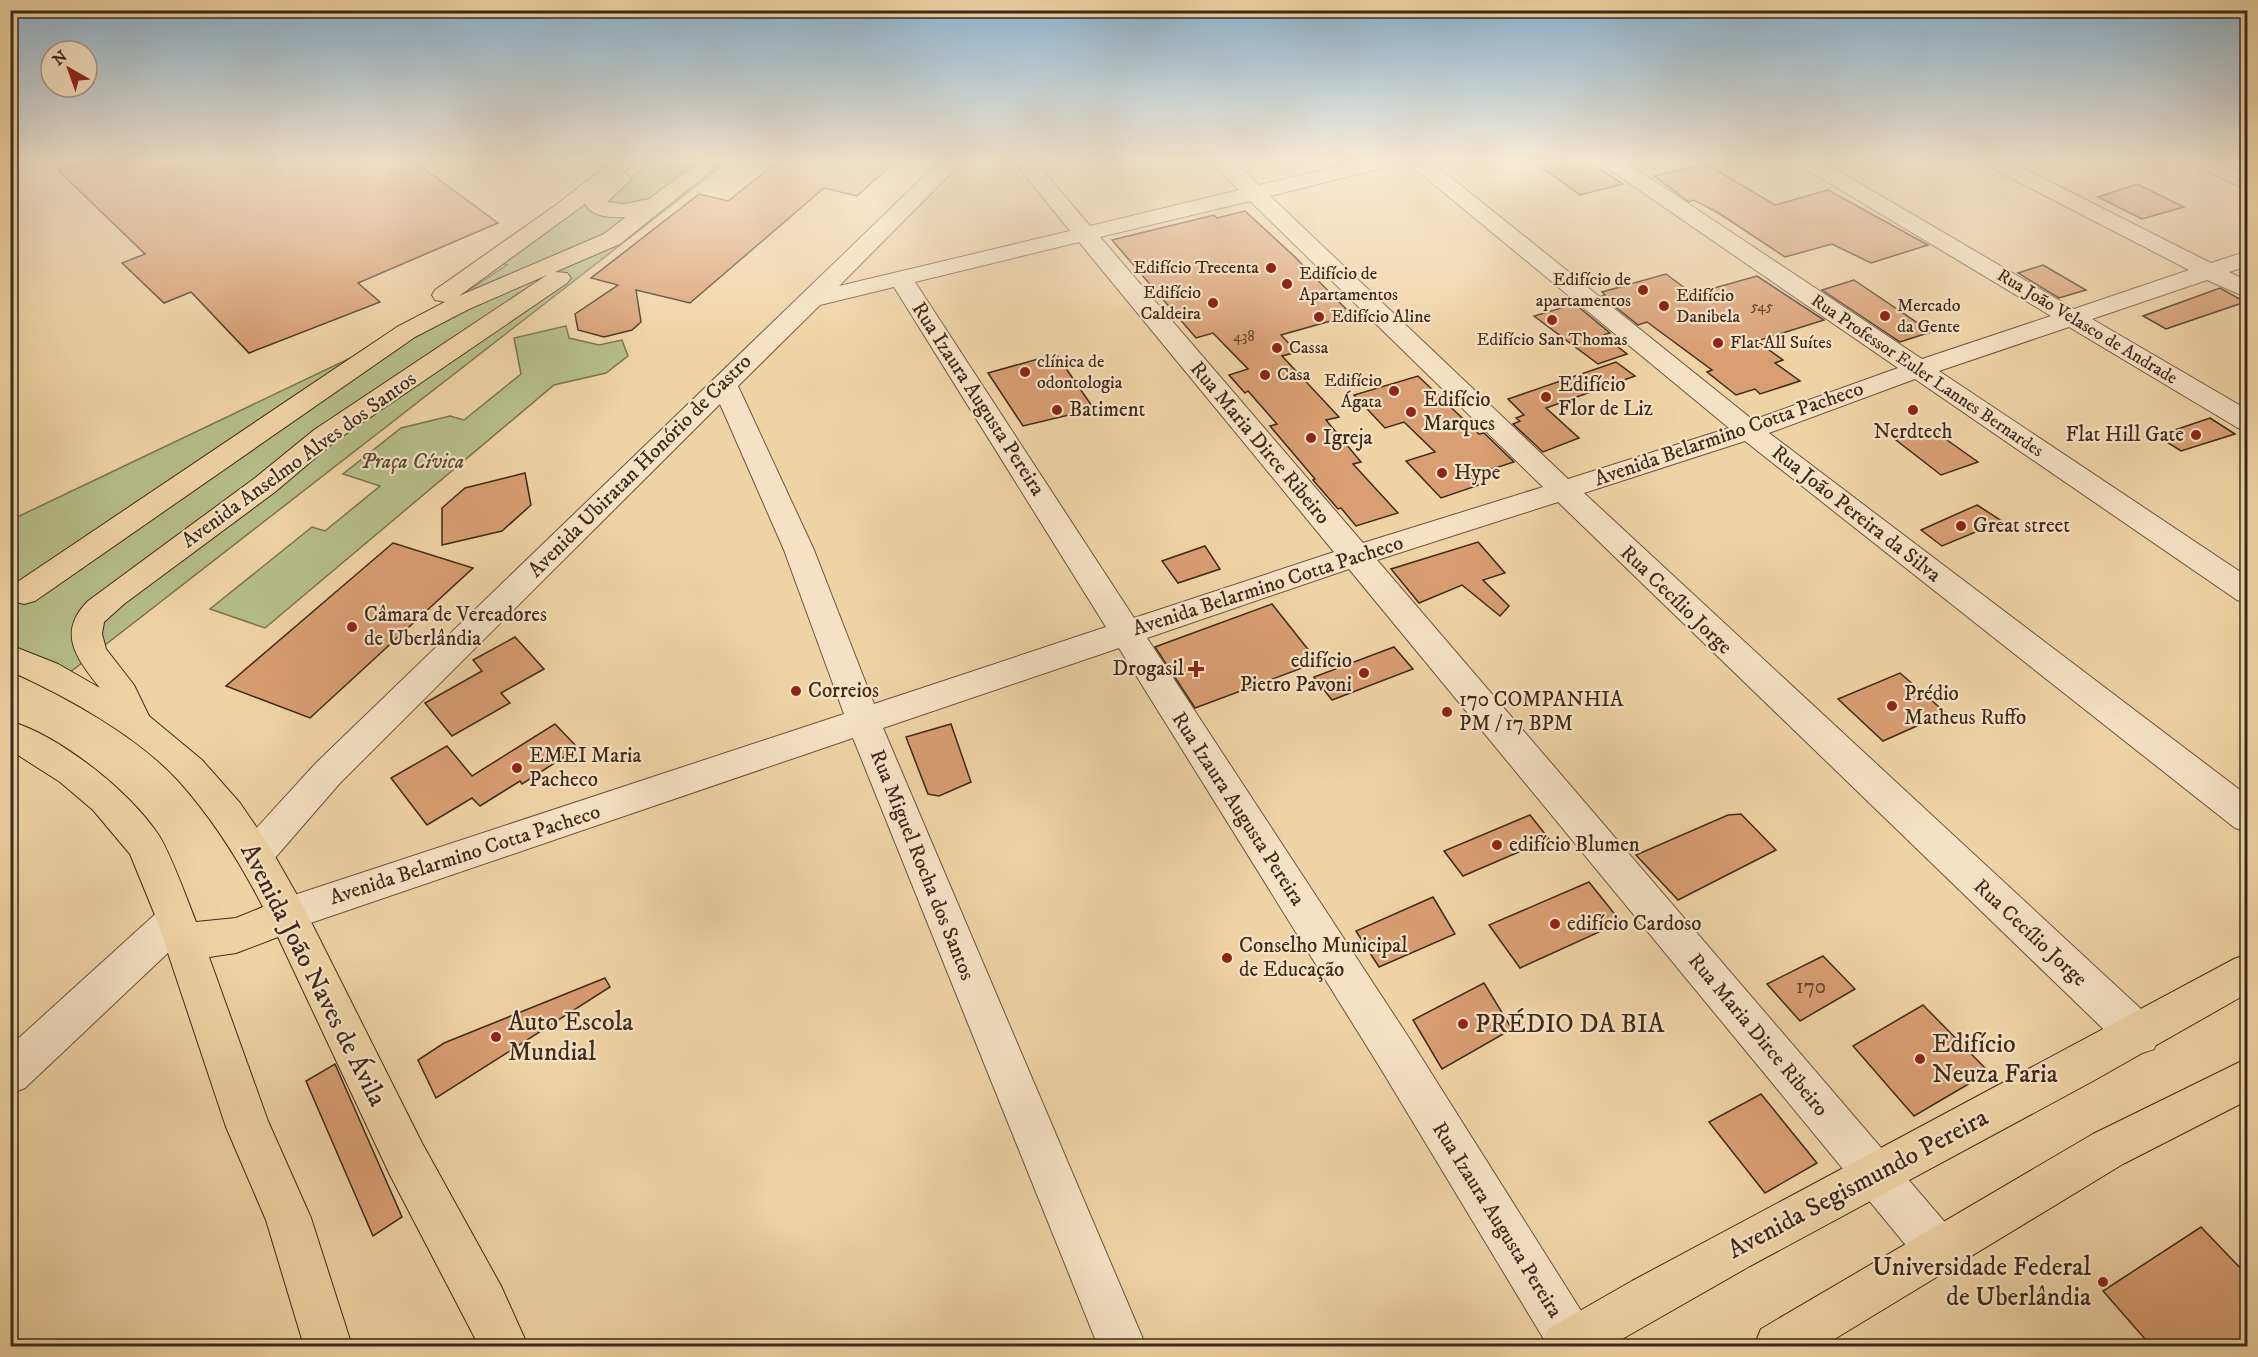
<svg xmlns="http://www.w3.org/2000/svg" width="2258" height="1357" viewBox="0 0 2258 1357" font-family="'IM FELL DW Pica',serif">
<rect width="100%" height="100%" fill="#f0d3a5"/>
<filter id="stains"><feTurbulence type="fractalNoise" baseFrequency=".00333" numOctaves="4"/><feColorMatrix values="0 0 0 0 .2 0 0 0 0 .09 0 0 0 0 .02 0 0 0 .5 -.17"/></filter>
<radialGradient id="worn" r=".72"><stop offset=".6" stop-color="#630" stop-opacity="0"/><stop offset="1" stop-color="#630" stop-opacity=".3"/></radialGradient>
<g fill="#b5be8a" stroke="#787453" stroke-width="1.5">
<polygon points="657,159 731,159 69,673 11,653 11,520 407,331 507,265 500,262 593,197 601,199"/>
<polygon points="566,326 569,338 599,345 622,340 628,356 606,373 554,385 265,628 210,609 312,527 325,531 380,486 343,474 401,428 450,416 464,420 521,374 514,338"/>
</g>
<g fill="#d99e72" stroke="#3c2a1c" stroke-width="1.5">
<polygon points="93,159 411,159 498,223 358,283 380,302 249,353 191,292 164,303 122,263 145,254 58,170"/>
<polygon points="781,159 898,159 857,196 824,188 690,303 636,290 641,322 632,330 604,337 578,330 575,314 618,285 591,278 699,194 728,201"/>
<polygon points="1530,159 1585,159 1623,184 1580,195"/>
<polygon points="1706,164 1775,205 1828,190 1928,245 1871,263 1832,244 1785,257 1720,214 1694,200 1689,202 1654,176"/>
<polygon points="2137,184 2184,207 2142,219 2098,197"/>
<polygon points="1245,211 1294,256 1352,315 1281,335 1297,352 1282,356 1339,417 1326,420 1361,462 1353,464 1398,513 1356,526 1341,508 1338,509 1313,480 1315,479 1270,426 1277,424 1248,391 1245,393 1229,375 1248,369 1213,333 1196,338 1112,240 1214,215 1217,218"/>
<polygon points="2043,265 2086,290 2059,298 2018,273"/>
<polygon points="1666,274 1693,294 1757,276 1824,320 1757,341 1783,360 1775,363 1800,381 1760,394 1755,389 1736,395 1707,372 1712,370 1647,322 1638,325 1602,296 1605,295 1602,292"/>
<polygon points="1854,280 1931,332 1900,342 1822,290"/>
<polygon points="2220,288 2245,302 2166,329 2143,316"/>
<polygon points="1575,304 1610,333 1603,335 1627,354 1598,364 1534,316"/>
<polygon points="1056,354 1094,409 1023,426 988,373"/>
<polygon points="1616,362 1635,376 1546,408 1579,438 1543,452 1513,424 1520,421 1516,418 1524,415 1508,399"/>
<polygon points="1418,376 1479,434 1484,433 1514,462 1470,476 1479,485 1441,498 1406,461 1435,452 1404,422 1385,428 1354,395"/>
<polygon points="2210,418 2235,434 2181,451 2157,436"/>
<polygon points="1930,428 1978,462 1941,475 1896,440"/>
<polygon points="525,473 531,505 502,531 442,545 442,508 465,488"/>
<polygon points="1977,505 2002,521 1942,546 1921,530"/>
<polygon points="1478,542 1505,573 1483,580 1509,606 1500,616 1462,585 1419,603 1391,569"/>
<polygon points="393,543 473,568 310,718 226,686"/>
<polygon points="1205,546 1220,569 1178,583 1162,561"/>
<polygon points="1272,604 1318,662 1195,708 1155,647"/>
<polygon points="515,637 544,669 501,693 510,703 452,736 425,703 482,671 473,660"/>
<polygon points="1394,647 1413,669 1332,700 1314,677"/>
<polygon points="1900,673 1946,713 1883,741 1838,699"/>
<polygon points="555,724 578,748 522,784 520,781 480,806 472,798 427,825 391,778 447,746 472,776"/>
<polygon points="951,724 971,782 939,796 928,794 906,737"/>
<polygon points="1741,814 1776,850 1678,900 1636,855 1728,815"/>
<polygon points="1530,815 1549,839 1463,876 1444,851"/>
<polygon points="1589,882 1621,922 1520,968 1489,925"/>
<polygon points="1433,897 1455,934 1379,967 1356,931"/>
<polygon points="1823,956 1855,989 1800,1021 1767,984"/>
<polygon points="605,978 610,987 436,1098 418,1060 444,1043"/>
<polygon points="1484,983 1512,1029 1442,1069 1413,1020"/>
<polygon points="1923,1005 1989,1072 1914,1116 1853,1046"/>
<polygon points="335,1064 402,1217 373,1236 306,1081"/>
<polygon points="1761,1094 1817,1163 1765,1193 1709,1122"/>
<polygon points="2201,1227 2247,1275 2247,1347 2152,1347 2103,1291"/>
</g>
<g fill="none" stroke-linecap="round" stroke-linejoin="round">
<defs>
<g id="minor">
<polygon points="10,159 41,159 37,163 10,171"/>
<path d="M595 159H621L629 166 626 171C614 173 602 169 595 159Z"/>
<path d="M942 159H965L839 286 1070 231 1012 159H1033L1090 226 1239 190 1209 159H1231L1259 185 1371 159H1428L1753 420 1898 368 1600 163 1597 159H1621L1922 359 2051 316 1796 163 1793 159H1818L2074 309 2189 270 1982 163 1979 159H2005L2211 263 2248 251V266L2229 272 2248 281V298L2207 280 2092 319 2248 410V430L2238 428 2069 327 1939 371 2248 577V603L2237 600 1915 379 1769 433 2248 796V832L2235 828 1745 441 1584 493 2154 1021 2160 1035 2154 1049 2139 1054 2124 1049 1558 502 1377 560 1955 1234 1962 1250 1955 1266 1939 1273 1923 1266 1349 569 1147 638 1411 1041 1590 1325 1597 1342 1595 1346H1548L1381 1069 1119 648 883 728 1146 1346H1098L853 738 287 931 273 926 268 914 273 902 844 714 784 550 720 404 340 783 268 866 255 871 242 866 236 855 242 844 316 763ZM1406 160 1408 163 1729 428 1568 479 1270 196 1403 163ZM1250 201 1543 487 1363 543 1100 237ZM1079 242 1334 552 1134 618 915 282ZM894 287 1106 627 874 704 814 550 738 386 820 305Z"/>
<polygon points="2184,159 2212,159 2248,176 2248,190 2188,163"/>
<polygon points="176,903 190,908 195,920 190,932 25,1088 10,1094 10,1046 162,908"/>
</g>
<g id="major">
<path d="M615 159H639L622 174 628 175 631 180 607 202 625 204 649 199 702 159H726L620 244 555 272 567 273 571 278 567 283 334 442 275 492 124 604 104 622 102 634 106 649 134 685 149 716 202 760 240 803 268 844 301 902 422 1143 501 1286 528 1346H479L390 1175 278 937 236 953 209 957 268 1121 311 1218 352 1346H304L266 1220 226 1127 157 920 130 854 93 810 60 782 10 750V721C61 737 128 790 158 834 171 854 187 899 196 922L236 918 263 907C240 862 213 819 179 781 138 736 66 696 10 671V645L58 664 100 688C77 659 56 633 88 601L255 478 314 430 547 275 469 309 415 337 35 601 24 604 13 601 10 590 13 585 397 327 445 302 435 300 432 295 435 290 556 205ZM585 204C592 217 612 218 626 217L604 234 459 296Z"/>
<polygon points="2248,954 2248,993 2093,1081 1750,1266 1610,1346 1541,1346 1548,1329 1632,1281 2234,959"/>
<polygon points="2248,1058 2248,1100 2123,1164 1823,1346 1754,1346 1761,1329 2093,1134"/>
</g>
</defs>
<use href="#minor" stroke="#69543e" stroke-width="2"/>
<use href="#major" stroke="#3c2a1c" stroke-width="2"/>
<use href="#minor" fill="#f5e2c4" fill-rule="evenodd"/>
<use href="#major" fill="#f0d3a5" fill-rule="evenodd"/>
</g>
<linearGradient id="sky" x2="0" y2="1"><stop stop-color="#8bb4d3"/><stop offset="0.46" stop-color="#f8ebd6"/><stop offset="1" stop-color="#f8ebd6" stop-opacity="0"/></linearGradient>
<rect width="2258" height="349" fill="url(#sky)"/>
<g fill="#8f2418" stroke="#f5e2c4" stroke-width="2">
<circle cx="1271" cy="268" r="6"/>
<circle cx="1287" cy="284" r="6"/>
<circle cx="1643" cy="290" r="6"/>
<circle cx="1213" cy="303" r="6"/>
<circle cx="1664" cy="306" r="6"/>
<circle cx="1885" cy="316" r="6"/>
<circle cx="1319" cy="317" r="6"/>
<circle cx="1552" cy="320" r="6"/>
<circle cx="1718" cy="343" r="6"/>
<circle cx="1277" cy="348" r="6"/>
<circle cx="1025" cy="372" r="6"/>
<circle cx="1265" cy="375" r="6"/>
<circle cx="1394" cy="391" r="6"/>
<circle cx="1546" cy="397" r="6"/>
<circle cx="1057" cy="410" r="6"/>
<circle cx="1913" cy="410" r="6"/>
<circle cx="1411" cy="412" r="6"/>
<circle cx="2196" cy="435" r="6"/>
<circle cx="1311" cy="438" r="6"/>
<circle cx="1442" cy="473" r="6"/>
<circle cx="1961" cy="526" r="6"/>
<circle cx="352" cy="627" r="6"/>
<path d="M1193 660h6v6h6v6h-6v6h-6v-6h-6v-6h6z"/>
<circle cx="1364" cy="673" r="6"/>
<circle cx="796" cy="691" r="6"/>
<circle cx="1892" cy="706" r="6"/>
<circle cx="1447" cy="712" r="6"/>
<circle cx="517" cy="768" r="6"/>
<circle cx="1497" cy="845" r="6"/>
<circle cx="1555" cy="924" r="6"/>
<circle cx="1227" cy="958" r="6"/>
<circle cx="1463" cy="1024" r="6"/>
<circle cx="496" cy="1037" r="6"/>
<circle cx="1920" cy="1059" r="6"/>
<circle cx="2103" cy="1282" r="6"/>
</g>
<g text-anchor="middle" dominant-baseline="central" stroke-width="4.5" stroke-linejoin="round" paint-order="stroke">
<g font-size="15" fill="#634732">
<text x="1762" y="306">545</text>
<text x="1244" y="336">438</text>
</g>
<g font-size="18" fill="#3c2a1c" stroke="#f5e2c4" text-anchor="start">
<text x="1259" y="268" text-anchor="end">Edifício Trecenta</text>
<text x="1299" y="274">Edifício de<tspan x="1299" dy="21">Apartamentos</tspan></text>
<text x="1631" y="280" text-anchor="end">Edifício de<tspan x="1631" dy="21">apartamentos</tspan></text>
<text x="1201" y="293" text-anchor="end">Edifício<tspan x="1201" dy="21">Caldeira</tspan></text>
<text x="1676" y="296">Edifício<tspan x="1676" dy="21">Danibela</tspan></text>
<text x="1897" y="306">Mercado<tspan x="1897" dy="21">da Gente</tspan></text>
<text x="1331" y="317">Edifício Aline</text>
<text x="1552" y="340" text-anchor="middle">Edifício San Thomas</text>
<text x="1730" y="343">Flat All Suítes</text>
<text x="1289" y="348">Cassa</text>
<text x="1037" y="362">clínica de<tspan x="1037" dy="21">odontologia</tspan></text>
<text x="1277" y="375">Casa</text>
<text x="1382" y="381" text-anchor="end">Edifício<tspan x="1382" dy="21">Ágata</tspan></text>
</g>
<g font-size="18" fill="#3c2a1c" stroke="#f5e2c4">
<text transform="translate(2087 327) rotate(31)">Rua João Velasco de Andrade</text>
<text transform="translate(1927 376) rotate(34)">Rua Professor Euler Lannes Bernardes</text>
</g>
<g font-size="21" fill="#3c2a1c" stroke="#f5e2c4" text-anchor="start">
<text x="1558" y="385">Edifício<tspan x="1558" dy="24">Flor de Liz</tspan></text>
<text x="1423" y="400">Edifício<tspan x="1423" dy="24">Marques</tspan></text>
<text x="1069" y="410">Batiment</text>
<text x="1913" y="432" text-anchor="middle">Nerdtech</text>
<text x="2184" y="435" text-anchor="end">Flat Hill Gate</text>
<text x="1323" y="438">Igreja</text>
<text x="1454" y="473">Hype</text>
<text x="1973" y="526">Great street</text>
<text x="364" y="615">Câmara de Vereadores<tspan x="364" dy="24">de Uberlândia</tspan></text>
<text x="1352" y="661" text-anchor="end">edifício<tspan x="1352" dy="24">Pietro Pavoni</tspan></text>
<text x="1184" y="669" text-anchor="end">Drogasil</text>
<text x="808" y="691">Correios</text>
<text x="1904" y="694">Prédio<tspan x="1904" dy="24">Matheus Ruffo</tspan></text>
<text x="1459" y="700">170 COMPANHIA<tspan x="1459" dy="24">PM / 17 BPM</tspan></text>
<text x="529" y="756">EMEI Maria<tspan x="529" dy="24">Pacheco</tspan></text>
<text x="1509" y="845">edifício Blumen</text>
<text x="1567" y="924">edifício Cardoso</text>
<text x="1239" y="946">Conselho Municipal<tspan x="1239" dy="24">de Educação</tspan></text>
</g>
<g font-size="21" fill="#3c2a1c" stroke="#f5e2c4">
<text transform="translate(978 399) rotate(57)">Rua Izaura Augusta Pereira</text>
<text transform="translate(1729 434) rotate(-19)">Avenida Belarmino Cotta Pacheco</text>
<text transform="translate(1260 443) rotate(50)">Rua Maria Dirce Ribeiro</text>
<text transform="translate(299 460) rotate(-36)">Avenida Anselmo Alves dos Santos</text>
<text transform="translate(640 466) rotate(-45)">Avenida Ubiratan Honório de Castro</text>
<text transform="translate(1856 514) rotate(38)">Rua João Pereira da Silva</text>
<text transform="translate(1268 586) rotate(-18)">Avenida Belarmino Cotta Pacheco</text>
<text transform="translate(1676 600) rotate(44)">Rua Cecílio Jorge</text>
<text transform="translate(1238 809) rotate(57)">Rua Izaura Augusta Pereira</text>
<text transform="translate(465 855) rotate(-18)">Avenida Belarmino Cotta Pacheco</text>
<text transform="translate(922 865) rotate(68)">Rua Miguel Rocha dos Santos</text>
<text transform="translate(2030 933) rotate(43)">Rua Cecílio Jorge</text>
<text transform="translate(1758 1035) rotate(50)">Rua Maria Dirce Ribeiro</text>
<text transform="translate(1497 1220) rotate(58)">Rua Izaura Augusta Pereira</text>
</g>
<g font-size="21" font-style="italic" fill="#544832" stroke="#f5e2c4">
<text x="412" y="462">Praça Cívica</text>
</g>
<g font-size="21" fill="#634732">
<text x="1811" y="987">170</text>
</g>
<g font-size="26" fill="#3c2a1c" stroke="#f5e2c4">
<text transform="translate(313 975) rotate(63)">Avenida João Naves de Ávila</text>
<text transform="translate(1858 1184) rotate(-28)">Avenida Segismundo Pereira</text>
</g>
<g font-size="26" fill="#3c2a1c" stroke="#f5e2c4" text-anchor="start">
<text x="508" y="1022">Auto Escola<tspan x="508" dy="30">Mundial</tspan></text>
<text x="1475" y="1024">PRÉDIO DA BIA</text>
<text x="1932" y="1044">Edifício<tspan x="1932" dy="30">Neuza Faria</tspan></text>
<text x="2091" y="1267" text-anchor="end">Universidade Federal<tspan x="2091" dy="30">de Uberlândia</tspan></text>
</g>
</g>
<rect width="2258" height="1357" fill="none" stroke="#f0d3a5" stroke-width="36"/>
<rect x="12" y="12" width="2234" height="1333" fill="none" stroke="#3c2a1c" stroke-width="3"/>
<rect x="18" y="18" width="2222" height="1321" fill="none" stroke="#3c2a1c" stroke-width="1.5"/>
<g transform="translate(69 69) rotate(320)"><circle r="28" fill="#f5e2c4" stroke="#ab9881" stroke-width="1.5"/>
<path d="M0-4.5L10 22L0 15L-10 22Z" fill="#8f2418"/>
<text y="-9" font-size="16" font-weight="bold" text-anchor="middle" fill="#3c2a1c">N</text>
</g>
<rect width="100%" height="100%" filter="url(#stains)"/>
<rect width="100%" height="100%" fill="url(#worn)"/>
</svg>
